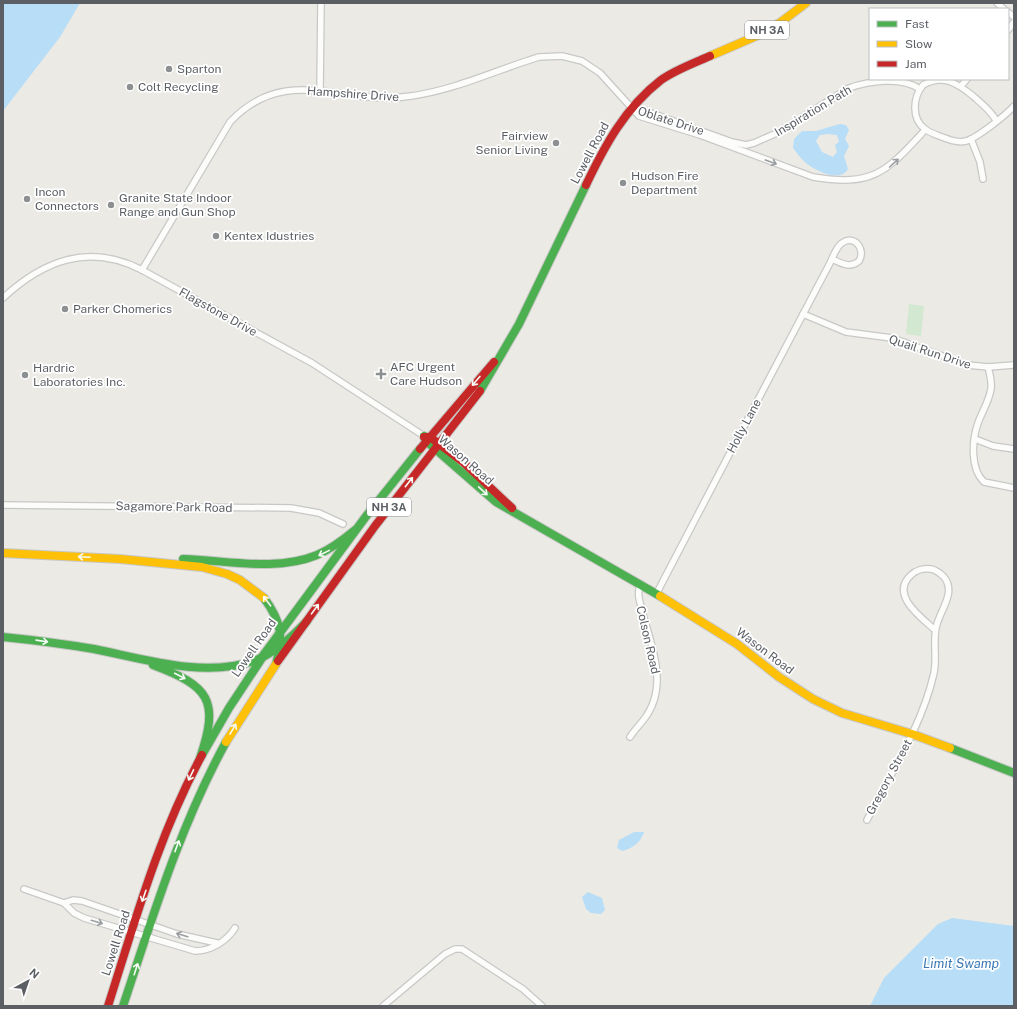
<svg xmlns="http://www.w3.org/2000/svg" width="1017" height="1009" viewBox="0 0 1017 1009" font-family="'Public Sans',sans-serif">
<rect width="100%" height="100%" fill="#ebeae5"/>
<polygon fill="#d2e8d0" points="909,304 924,306 921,336 906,334"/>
<g fill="#b7ddf7" fill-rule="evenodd">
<polygon points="3,3 80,3 60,37 3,111"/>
<path d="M840 124 846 125 849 130 845 139 849 146 844 156 848 169C840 183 816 171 806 163 801 159 797 153 793 148L794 139 802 131H816ZM828 134 837 135 839 142 835 145 837 152 833 157 822 152 816 141 820 135Z"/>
<path d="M634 832H644C641 842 632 849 622 851L617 848 619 840Z"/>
<polygon points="588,892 602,898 605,910 601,914 591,913 586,909 582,897"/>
<polygon points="952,918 1014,926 1014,1006 870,1006 884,978 938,924"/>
</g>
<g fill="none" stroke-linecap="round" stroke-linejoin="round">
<defs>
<g id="street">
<polyline points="997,3 1004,9"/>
<polyline points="1008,12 1014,17"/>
<polyline points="1008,30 1014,22"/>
<polyline points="961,86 967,79"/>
<polyline points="320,91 321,3"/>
<path d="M631 109 643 110 732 142 746 145 754 143 779 132 849 88C869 81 901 76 920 89"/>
<path d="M996 120C990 110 982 104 973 96 957 83 943 74 923 85 913 97 911 119 925 129 930 133 937 135 942 137 950 140 958 143 966 141 977 138 1006 115 1014 106"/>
<polyline points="971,139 980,162 983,179"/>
<path d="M142 270 230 122C287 62 343 107 411 96 455 90 496 70 539 57L562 56 582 61 600 73 639 116 700 135 813 177C874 187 886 172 925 130"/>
<path d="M3 298C44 260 89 243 142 270L312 363 424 436"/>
<polyline points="803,314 846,332 892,338 968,365 988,367 1014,365"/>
<path d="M988 367C990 375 992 381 991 389 989 401 982 412 978 423 972 440 970 469 984 482L1014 488"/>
<polyline points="975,439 993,446 1014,449"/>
<polyline points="3,505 291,508 319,513 343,524"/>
<path d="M657 593 662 583C718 476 773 370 830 263 833 257 836 247 842 243 855 234 866 250 859 261 850 269 841 263 832 259"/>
<path d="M630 737C635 729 642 723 647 715 668 683 651 644 642 611 640 601 636 593 641 584"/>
<path d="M867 820C891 773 922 726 934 673 937 658 933 643 936 628 939 611 957 593 944 577 940 573 936 570 931 569 924 568 916 570 911 575 889 595 922 618 935 630"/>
<path d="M24 889 64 903 74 913 84 918 195 951C211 951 227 941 235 928"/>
<polyline points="64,903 73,900 82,901 177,934 217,943"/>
<polyline points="383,1006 445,954 455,949 462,949 523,989 542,1006"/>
</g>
<g id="fast">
<polyline points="480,391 519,324 586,185"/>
<polyline points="424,436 426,441 496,502 660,596"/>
<path d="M183 559C225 560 276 572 317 555 331 549 343 540 355 530"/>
<path d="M264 598C281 621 284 636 276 664"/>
<path d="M3 637C33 640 64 644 94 649 144 659 203 678 254 661 275 653 292 637 307 621"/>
<polyline points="262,657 367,515 420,449"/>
<path d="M153 665C209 686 220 700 200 758"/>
<polyline points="950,748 1014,773"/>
<polyline points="202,755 229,708 262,658"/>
<path d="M123 1006C153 916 180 826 226 742"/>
</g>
<g id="slow">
<polyline points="710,56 761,34 781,22 806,3"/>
<polyline points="3,553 120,559 202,567 227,574 240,580 264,598"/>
<polyline points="660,596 737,644 779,677 813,699 842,713 912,734 950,748"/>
<polyline points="226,742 276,664"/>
</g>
<g id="jam">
<path d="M586 185C605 145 625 108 661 80 675 70 694 63 710 56"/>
<polyline points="424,437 430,437 463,462 512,508"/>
<polyline points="420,449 494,362"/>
<polyline points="278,661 375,526 480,391"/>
<path d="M108 1006C135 921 159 834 202 755"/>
</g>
</defs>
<use href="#street" stroke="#c8c8c7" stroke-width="8"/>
<use href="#fast" stroke="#c7c7c6" stroke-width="10"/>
<use href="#slow" stroke="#c7c7c6" stroke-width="10"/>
<use href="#jam" stroke="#c7c7c6" stroke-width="10"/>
<use href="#street" stroke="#fcfcfb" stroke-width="5.5"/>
<use href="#fast" stroke="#4caf50" stroke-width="8"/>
<use href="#slow" stroke="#ffc107" stroke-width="8"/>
<use href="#jam" stroke="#c62828" stroke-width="8"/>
</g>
<defs><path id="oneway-shaft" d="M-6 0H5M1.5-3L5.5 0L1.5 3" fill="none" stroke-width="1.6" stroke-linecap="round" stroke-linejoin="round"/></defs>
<g stroke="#9b9ea0">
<use href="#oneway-shaft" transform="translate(771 162) rotate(20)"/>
<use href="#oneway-shaft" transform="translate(894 163) rotate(-42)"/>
<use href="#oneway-shaft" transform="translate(97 922) rotate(17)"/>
<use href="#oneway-shaft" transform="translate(182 935) rotate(-163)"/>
</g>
<g stroke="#f6fbf6">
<use href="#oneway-shaft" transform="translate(476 381) rotate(131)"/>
<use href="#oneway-shaft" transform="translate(409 482) rotate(-52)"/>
<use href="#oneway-shaft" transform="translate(483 491) rotate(43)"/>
<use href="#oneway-shaft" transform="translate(324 553) rotate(154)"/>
<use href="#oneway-shaft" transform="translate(84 557) rotate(-177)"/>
<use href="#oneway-shaft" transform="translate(267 601) rotate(-127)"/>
<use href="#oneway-shaft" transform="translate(315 609) rotate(-54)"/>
<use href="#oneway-shaft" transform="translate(42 641) rotate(8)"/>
<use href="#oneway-shaft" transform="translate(180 676) rotate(27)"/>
<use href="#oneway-shaft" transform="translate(233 729) rotate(-60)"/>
<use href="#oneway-shaft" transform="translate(191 775) rotate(116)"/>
<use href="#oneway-shaft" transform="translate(177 846) rotate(-70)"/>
<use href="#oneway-shaft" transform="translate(144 896) rotate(109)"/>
<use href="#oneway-shaft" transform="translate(136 969) rotate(-72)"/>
</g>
<g fill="#8d9091" stroke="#fff" stroke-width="1.5">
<circle cx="169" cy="69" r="4"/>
<circle cx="130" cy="87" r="4"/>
<circle cx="556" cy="143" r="4"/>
<circle cx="623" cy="183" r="4"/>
<circle cx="27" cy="199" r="4"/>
<circle cx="111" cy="205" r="4"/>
<circle cx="216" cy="236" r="4"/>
<circle cx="65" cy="309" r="4"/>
<path d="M379 368h4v4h4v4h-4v4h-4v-4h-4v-4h4z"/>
<circle cx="25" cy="375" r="4"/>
</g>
<g text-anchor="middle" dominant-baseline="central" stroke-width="3.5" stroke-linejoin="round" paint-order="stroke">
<g fill="#fff" stroke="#8c8f92" stroke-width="1">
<rect x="745" y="21" width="44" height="18" rx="3"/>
<rect x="367" y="498" width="44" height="18" rx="3"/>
</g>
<g font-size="11" font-weight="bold" fill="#5b5f64">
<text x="767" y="30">NH 3A</text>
<text x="389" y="507">NH 3A</text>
</g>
<g font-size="12" fill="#5b5f64" stroke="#fff" text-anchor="start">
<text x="177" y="69">Sparton</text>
<text x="138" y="87">Colt Recycling</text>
<text x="548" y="136" text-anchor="end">Fairview<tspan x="548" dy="14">Senior Living</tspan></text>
<text x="631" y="176">Hudson Fire<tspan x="631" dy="14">Department</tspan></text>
<text x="35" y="192">Incon<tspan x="35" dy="14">Connectors</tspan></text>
<text x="119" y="198">Granite State Indoor<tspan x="119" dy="14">Range and Gun Shop</tspan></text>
<text x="224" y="236">Kentex Idustries</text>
<text x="73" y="309">Parker Chomerics</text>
<text x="390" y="367">AFC Urgent<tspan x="390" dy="14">Care Hudson</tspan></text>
<text x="33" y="368">Hardric<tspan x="33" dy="14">Laboratories Inc.</tspan></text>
</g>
<g font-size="12" fill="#5b5f64" stroke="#fff">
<text transform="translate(353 94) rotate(4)">Hampshire Drive</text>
<text transform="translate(813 111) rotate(-31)">Inspiration Path</text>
<text transform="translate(671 121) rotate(18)">Oblate Drive</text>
<text transform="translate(590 153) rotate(-62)">Lowell Road</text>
<text transform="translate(218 312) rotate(29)">Flagstone Drive</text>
<text transform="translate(930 352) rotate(18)">Quail Run Drive</text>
<text transform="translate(744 426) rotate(-62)">Holly Lane</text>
<text transform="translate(466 460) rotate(41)">Wason Road</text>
<text transform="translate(174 507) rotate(1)">Sagamore Park Road</text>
<text transform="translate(648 640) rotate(77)">Colson Road</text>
<text transform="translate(254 648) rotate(-55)">Lowell Road</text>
<text transform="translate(765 651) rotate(37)">Wason Road</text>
<text transform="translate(889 777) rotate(-62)">Gregory Street</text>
<text transform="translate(116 943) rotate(-72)">Lowell Road</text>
</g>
<g font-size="13" font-style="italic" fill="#3b78b4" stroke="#fff">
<text x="961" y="963">Limit Swamp</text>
</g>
</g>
<rect width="1017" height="1009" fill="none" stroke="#5b5f64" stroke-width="8"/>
<rect x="869" y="8" width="140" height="72" fill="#ffffff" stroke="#bdbfc1"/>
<rect x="877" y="21" width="20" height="6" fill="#4caf50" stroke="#bdbfc1"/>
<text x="905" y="28" font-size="12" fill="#5b5f64">Fast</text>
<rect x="877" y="41" width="20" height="6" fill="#ffc107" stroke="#bdbfc1"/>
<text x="905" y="48" font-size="12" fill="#5b5f64">Slow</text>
<rect x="877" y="61" width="20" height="6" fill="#c62828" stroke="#bdbfc1"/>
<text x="905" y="68" font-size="12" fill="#5b5f64">Jam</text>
<g transform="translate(28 981) rotate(40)" stroke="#ffffff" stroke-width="3" paint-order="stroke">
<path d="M0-3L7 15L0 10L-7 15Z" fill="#5b5f64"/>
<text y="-6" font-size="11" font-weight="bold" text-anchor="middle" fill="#5b5f64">N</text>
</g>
</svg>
